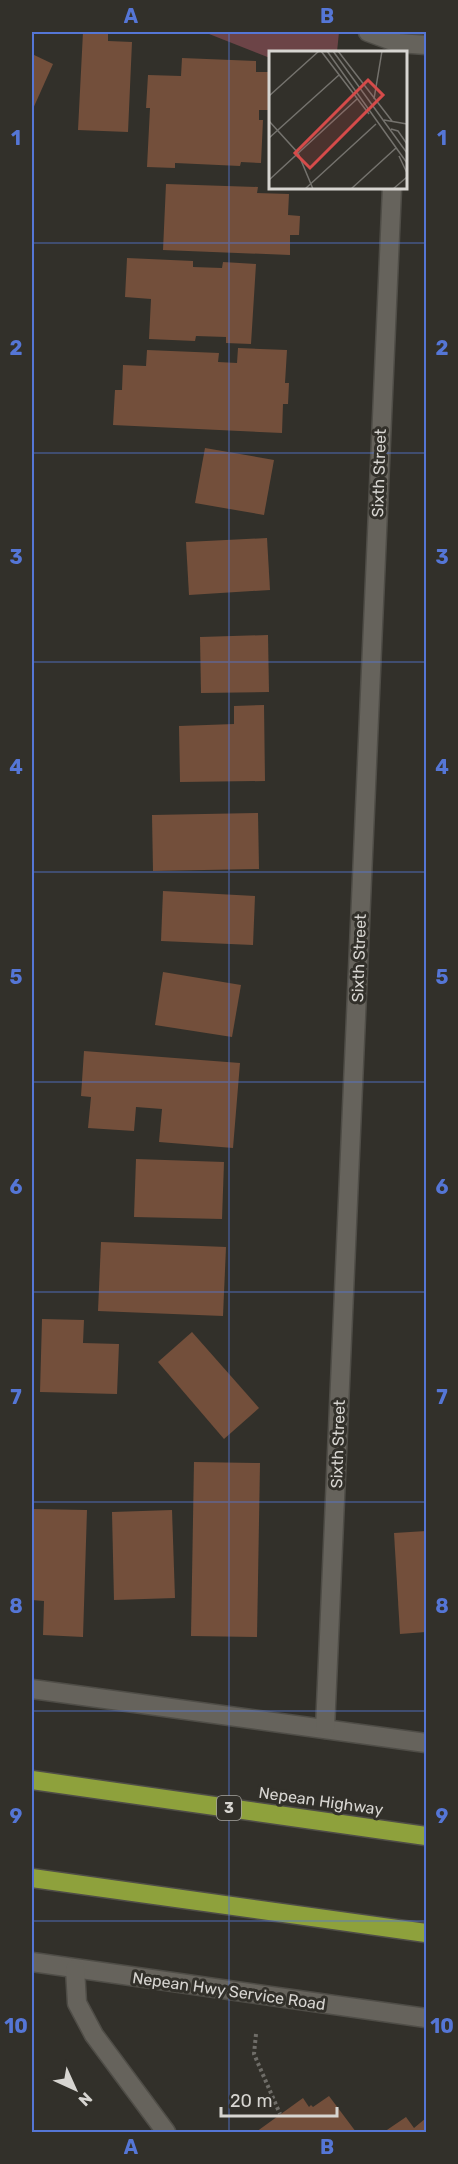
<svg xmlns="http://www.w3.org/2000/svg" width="458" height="2164" viewBox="0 0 458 2164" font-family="Rubik,sans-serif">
<rect width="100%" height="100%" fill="#32302a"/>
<polygon fill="#6c4447" points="204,32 339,32 337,52 270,52 270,58"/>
<g fill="#734f3b">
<polygon points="83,32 108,32 108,41 132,42 128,132 78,130"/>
<polygon points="32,54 53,64 32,111"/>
<polygon points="182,58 256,61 256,72 270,72 270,110 259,110 259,120 263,120 261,163 241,162 240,166 175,163 175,168 147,167 150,108 146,108 148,75 181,76"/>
<polygon points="166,184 258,187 257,193 289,194 288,215 300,216 299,235 290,235 290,255 163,250"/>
<polygon points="127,258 193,261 193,267 222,268 223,262 256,264 251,344 226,343 226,337 196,336 195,341 149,339 151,299 125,297"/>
<polygon points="238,348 287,350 285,383 289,383 288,404 283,404 282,433 113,425 115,390 122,390 123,365 146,366 147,350 219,353 218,362 237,363"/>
<polygon points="205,448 274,460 264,515 195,503"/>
<polygon points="267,538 270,590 189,595 186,542"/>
<polygon points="268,635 269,692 201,693 200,637"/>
<polygon points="264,705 265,781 180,782 179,726 234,724 234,706"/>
<polygon points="258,813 259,869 153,871 152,815"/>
<polygon points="163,891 255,896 253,945 161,941"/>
<polygon points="163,972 241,985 232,1037 155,1025"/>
<polygon points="84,1051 240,1063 233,1148 159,1142 162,1109 136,1107 134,1131 88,1128 91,1097 81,1096"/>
<polygon points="136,1159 224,1162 222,1219 134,1217"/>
<polygon points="101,1242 226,1247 223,1316 98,1311"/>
<polygon points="42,1319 84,1320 83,1343 119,1344 117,1394 40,1392"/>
<polygon points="192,1332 259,1408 224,1439 158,1362"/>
<polygon points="194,1462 260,1463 257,1637 191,1636"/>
<polygon points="32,1509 87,1510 83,1637 43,1635 44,1601 32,1600"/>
<polygon points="172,1510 175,1598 114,1600 112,1512"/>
<polygon points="426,1531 426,1632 400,1634 394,1533"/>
<polygon points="329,2096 356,2132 256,2132 303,2098 309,2107 311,2105 313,2107"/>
<polygon points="406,2117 414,2128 426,2118 426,2132 384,2132"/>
</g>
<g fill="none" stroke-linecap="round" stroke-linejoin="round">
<defs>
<g id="minor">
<polyline points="368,32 398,43 426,45"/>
<polyline points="32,1689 426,1743"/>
<polyline points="325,1729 392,188"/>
<polyline points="32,1962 426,2018"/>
<polyline points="75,1969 77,2003 94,2035 166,2132"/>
</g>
<g id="highway">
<polyline points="32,1780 426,1836"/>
<polyline points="32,1878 426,1933"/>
</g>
</defs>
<use href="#minor" stroke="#4f4d47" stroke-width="21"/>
<use href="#highway" stroke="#4f4d47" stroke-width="21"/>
<polyline stroke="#6f6d68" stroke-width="4" stroke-dasharray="3 3" stroke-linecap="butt" points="256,2034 254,2054 280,2114"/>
<use href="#minor" stroke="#66635c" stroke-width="18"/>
<use href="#highway" stroke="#8ea13c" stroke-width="18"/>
</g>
<path fill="none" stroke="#5576d6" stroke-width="1.5" stroke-opacity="0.55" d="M229 32V2132M32 243H426M32 453H426M32 662H426M32 872H426M32 1082H426M32 1292H426M32 1502H426M32 1711H426M32 1921H426"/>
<g text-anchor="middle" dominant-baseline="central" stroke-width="6" stroke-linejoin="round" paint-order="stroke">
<rect fill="#32302a" stroke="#a6a49f" stroke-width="1.5" x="217" y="1796" width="24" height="24" rx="4.5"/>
<g font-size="15" font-weight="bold" fill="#d7d5d1">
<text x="229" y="1808">3</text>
</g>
<g font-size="16" fill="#d7d5d1" stroke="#32302a">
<text transform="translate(379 473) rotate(-88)">Sixth Street</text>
<text transform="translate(359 958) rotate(-88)">Sixth Street</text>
<text transform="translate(338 1444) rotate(-88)">Sixth Street</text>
<text transform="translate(321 1801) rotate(8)">Nepean Highway</text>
<text transform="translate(229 1991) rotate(8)">Nepean Hwy Service Road</text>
</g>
</g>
<g transform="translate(269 51)">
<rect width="138" height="138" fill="#32302a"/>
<path fill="none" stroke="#74726d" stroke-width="1.5" d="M52 0 100 63M58 0 138 112M64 0 138 102M69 0 123 70M0 45 50 0M105 48 113 0M115 69 138 73M0 70 29 102 44 138M122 78 129 80 138 93M0 87 70 24M130 105 138 122M0 129 88 48M36 138 107 73M82 138 127 97M124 138 138 126"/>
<path fill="#d64b4a" fill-opacity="0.15" stroke="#d64b4a" stroke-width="3" d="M99 29 114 44 41 117 26 102Z"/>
<rect width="138" height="138" fill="none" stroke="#d7d5d1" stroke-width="3"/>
</g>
<rect width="458" height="2164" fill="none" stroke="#32302a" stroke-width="66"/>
<g transform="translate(75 2089) rotate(135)" stroke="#32302a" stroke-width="4.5" paint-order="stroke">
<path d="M0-4.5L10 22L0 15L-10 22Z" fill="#d7d5d1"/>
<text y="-9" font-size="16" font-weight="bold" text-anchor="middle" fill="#d7d5d1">N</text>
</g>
<path d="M221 2107v9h116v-9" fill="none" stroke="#d7d5d1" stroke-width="3"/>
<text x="230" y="2107" font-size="18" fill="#d7d5d1" stroke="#32302a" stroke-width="4.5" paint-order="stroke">20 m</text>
<rect x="33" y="33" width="392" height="2098" fill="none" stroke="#5576d6" stroke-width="2"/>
<g font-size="20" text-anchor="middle" font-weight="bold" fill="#5576d6">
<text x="131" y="23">A</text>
<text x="327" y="23">B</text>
<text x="16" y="145">1</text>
<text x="442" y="145">1</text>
<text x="16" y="355">2</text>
<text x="442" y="355">2</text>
<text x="16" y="564">3</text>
<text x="442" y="564">3</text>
<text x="16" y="774">4</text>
<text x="442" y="774">4</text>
<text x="16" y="984">5</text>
<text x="442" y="984">5</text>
<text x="16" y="1194">6</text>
<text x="442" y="1194">6</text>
<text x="16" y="1404">7</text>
<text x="442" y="1404">7</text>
<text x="16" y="1613">8</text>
<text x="442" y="1613">8</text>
<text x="16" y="1823">9</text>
<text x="442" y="1823">9</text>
<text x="16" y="2033">10</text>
<text x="442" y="2033">10</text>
<text x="131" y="2154">A</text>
<text x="327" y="2154">B</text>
</g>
</svg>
